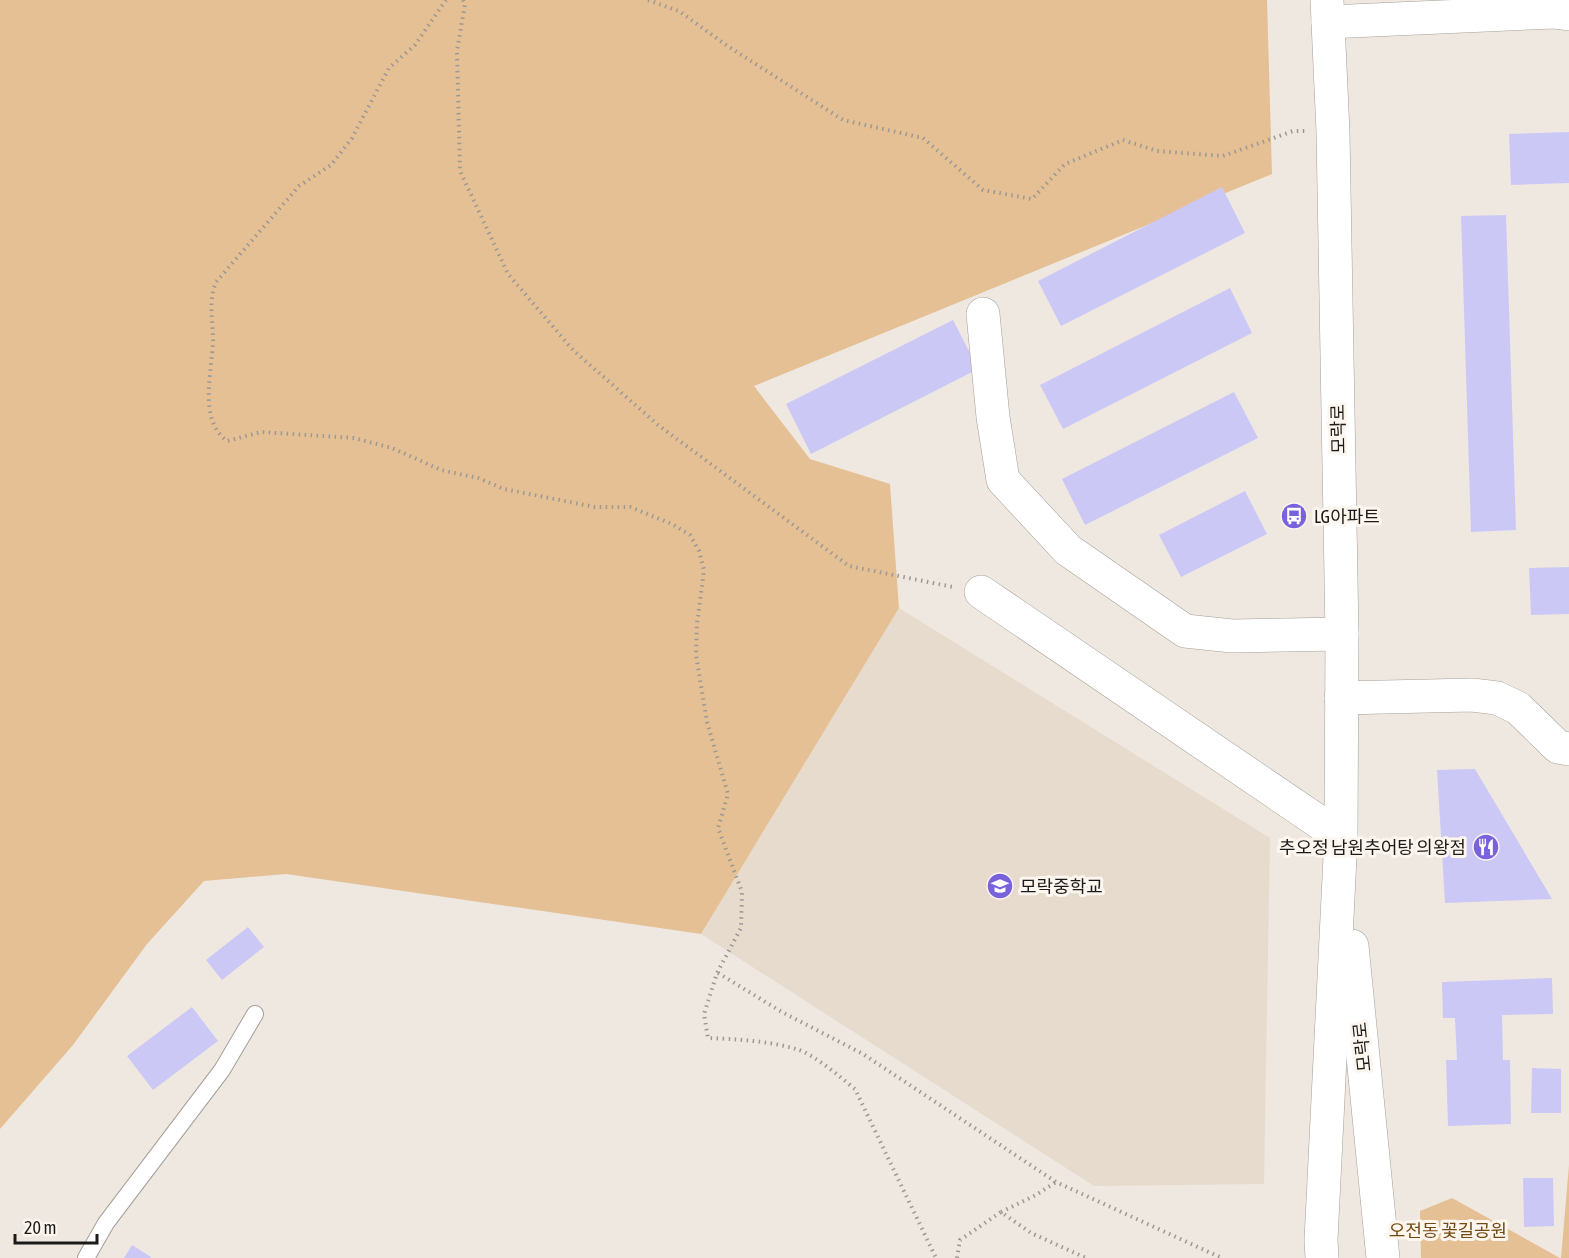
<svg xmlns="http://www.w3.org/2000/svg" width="1569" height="1258" viewBox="0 0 1569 1258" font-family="'Asap Condensed','Noto Sans KR',sans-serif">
<rect width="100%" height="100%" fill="#efe8e1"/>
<polygon fill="#e7dbce" points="899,608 1270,838 1264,1184 1094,1186 701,934"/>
<g fill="#e5c095">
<polygon points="0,0 1267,0 1272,174 754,386 810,459 890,484 899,608 701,934 286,874 204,881 147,944 73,1045 0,1129"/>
<polygon points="1569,1165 1569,1258 1561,1258"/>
<polygon points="1452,1198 1560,1258 1421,1258 1420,1211"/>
</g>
<g fill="#cbc8f6">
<polygon points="1569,132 1569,183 1511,185 1509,134"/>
<polygon points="1222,187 1245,233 1061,326 1038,281"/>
<polygon points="1506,215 1516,530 1471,532 1461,216"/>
<polygon points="1230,288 1252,333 1063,429 1040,385"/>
<polygon points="953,320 978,369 811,454 786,404"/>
<polygon points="1234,392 1258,438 1085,525 1062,479"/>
<polygon points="1245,491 1267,534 1181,577 1159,535"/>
<polygon points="1569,567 1569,614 1531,615 1529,568"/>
<polygon points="1475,769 1552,899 1445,903 1437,770"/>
<polygon points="248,927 264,947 222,980 206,960"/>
<polygon points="1552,978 1553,1014 1502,1015 1503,1060 1510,1060 1511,1124 1448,1126 1446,1060 1457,1060 1455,1018 1443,1018 1442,982"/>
<polygon points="192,1007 218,1041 153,1090 127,1056"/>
<polygon points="1532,1068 1561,1069 1561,1113 1531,1113"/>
<polygon points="1523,1178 1553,1178 1554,1226 1524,1227"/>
<polygon points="132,1245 151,1257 150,1258 124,1258"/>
</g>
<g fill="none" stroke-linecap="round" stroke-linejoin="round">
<defs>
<polyline id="lane" points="86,1258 106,1223 222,1070 255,1014"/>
<g id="street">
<polyline points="1328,22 1553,12 1569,14"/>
<polyline points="983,314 993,417 1003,480 1068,550 1185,631 1232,636 1342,634"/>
<polyline points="981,592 1341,837"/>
<polyline points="1341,698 1472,695 1497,698 1518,708 1558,747 1569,749"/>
</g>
<g id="secondary">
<polyline points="1352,946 1383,1258"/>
<polyline points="1322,1258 1321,1240 1341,837 1342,634 1333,132 1327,0"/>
</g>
</defs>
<use href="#lane" stroke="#a59f99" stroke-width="18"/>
<use href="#street" stroke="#a59f99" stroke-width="34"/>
<use href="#secondary" stroke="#a59f99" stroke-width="34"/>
<g stroke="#9d9893" stroke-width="4" stroke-dasharray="1.5 4.5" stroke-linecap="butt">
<path d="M446 0 415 45 389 68 352 138 331 165 299 186 216 282C208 302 213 319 213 341 212 371 198 420 227 441L261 432 354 438 392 448 441 470 478 478 504 489 595 507H630L672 524 690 535 699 551 704 570 697 624 696 655 707 722 728 794 718 828 742 892 741 928 717 973 704 1014 708 1038C736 1039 769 1041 796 1049 814 1054 840 1077 855 1089L936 1258"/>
<polyline points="463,0 465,4 457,51 460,171 508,274 573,350 658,425 849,566 953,587"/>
<polyline points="648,0 679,11 726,45 843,120 923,138 983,190 1032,199 1065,164 1123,140 1157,151 1223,156 1293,131 1305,131"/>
<polyline points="718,973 782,1012 863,1054 1056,1182 1222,1258"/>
<polyline points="1001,1212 1036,1195 1056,1182"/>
<polyline points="957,1258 960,1240 1001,1212 1031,1233 1086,1258"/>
</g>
<use href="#lane" stroke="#fff" stroke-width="16"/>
<use href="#street" stroke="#fff" stroke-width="33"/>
<use href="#secondary" stroke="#fff" stroke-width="33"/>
</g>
<defs>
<symbol id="bus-disc" viewBox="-11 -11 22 22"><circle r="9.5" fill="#7a62dd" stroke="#fcf6ef"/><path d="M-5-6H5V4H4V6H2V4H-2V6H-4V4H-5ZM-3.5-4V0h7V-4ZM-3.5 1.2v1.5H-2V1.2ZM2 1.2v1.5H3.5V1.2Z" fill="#fff"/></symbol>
<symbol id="restaurant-disc" viewBox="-11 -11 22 22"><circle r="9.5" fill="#7a62dd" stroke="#fcf6ef"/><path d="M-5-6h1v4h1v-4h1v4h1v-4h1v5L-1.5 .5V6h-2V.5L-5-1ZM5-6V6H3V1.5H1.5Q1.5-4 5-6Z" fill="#fff"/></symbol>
<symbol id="school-disc" viewBox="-11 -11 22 22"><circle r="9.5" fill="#7a62dd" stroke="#fcf6ef"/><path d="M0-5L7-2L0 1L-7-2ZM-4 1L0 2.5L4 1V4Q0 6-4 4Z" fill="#fff"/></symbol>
</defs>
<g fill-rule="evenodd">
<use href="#bus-disc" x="1279" y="501" width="30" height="30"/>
<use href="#restaurant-disc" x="1471" y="832" width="30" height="30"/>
<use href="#school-disc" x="985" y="871" width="30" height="30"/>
</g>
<g text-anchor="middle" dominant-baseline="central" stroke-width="6" stroke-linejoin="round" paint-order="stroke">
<g font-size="18" fill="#1d1b19" stroke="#fcf6ef">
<text transform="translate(1338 429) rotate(-91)">모락로</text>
<text transform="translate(1362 1047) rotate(-96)">모락로</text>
</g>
<g font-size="18" fill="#1d1b19" stroke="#fcf6ef" text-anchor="start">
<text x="1314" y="516">LG아파트</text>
<text x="1466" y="847" text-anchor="end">추오정 남원추어탕 의왕점</text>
<text x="1020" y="886">모락중학교</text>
</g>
<g font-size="18" fill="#734a11" stroke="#fcf6ef">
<text x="1448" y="1230">오전동 꽃길공원</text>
</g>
</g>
<path d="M15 1234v9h82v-9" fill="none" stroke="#1d1b19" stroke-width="3"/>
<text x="24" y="1234" font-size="18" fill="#1d1b19" stroke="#fcf6ef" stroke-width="4.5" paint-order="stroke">20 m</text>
</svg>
